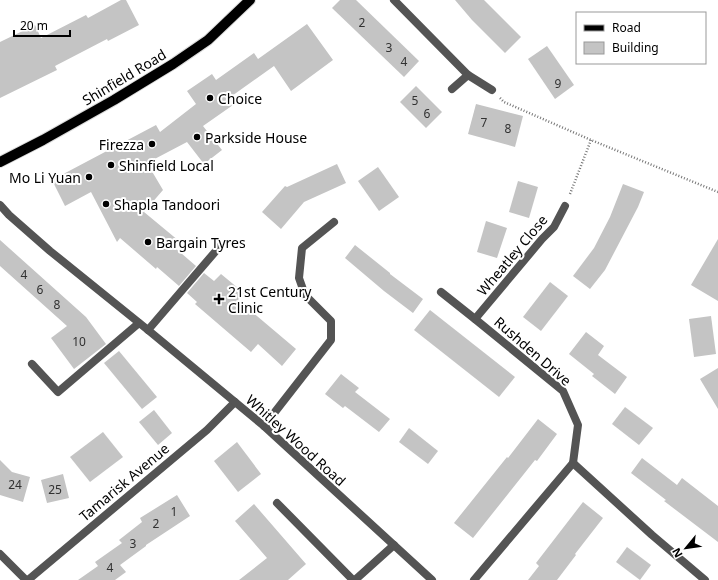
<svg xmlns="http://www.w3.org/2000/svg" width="718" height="580" viewBox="0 0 718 580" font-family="'Noto Sans',sans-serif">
<rect width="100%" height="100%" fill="#fff"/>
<g fill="#c4c4c4">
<polygon points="121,0 126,0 139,25 108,41 107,39 55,66 57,70 0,98 0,42 35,25 41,38 86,15 88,18"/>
<polygon points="340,0 356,0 419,61 404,77 332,8"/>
<polygon points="455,0 484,0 521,37 505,53 472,20"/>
<polygon points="307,24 333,60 291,91 274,66 229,98 233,105 203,126 222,150 204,164 187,142 147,163 163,190 144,212 179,241 174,247 196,266 179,286 157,267 156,269 120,238 117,242 91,192 65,206 52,180 156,125 160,132 196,104 187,91 212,74 216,80 254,53 258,59"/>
<polygon points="547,46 574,85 555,99 528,59"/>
<polygon points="416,86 442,112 426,128 400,102"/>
<polygon points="476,104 523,116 515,147 468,134"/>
<polygon points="337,164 346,183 304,202 281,229 262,212 285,186 287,187"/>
<polygon points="378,167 399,197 379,211 358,181"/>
<polygon points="518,181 538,187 529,218 509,212"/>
<polygon points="623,184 644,192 638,207 605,270 590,289 573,276 594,248 610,217"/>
<polygon points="486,221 507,228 497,258 477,252"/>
<polygon points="718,239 718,301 691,285"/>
<polygon points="0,240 86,317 106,344 74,369 51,338 67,326 0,266"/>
<polygon points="355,245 390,273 390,274 423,299 413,313 384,291 345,258"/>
<polygon points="204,273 214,281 221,274 244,293 238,300 296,349 282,366 258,344 251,352 195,304 197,302 187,293"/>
<polygon points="550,282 568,296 541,331 523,317"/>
<polygon points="430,310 515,377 499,397 414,330"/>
<polygon points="711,316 716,354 694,357 689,319"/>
<polygon points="586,332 604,346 598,355 627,377 615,394 592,376 594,374 569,354"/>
<polygon points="119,351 157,397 142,409 104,363"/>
<polygon points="718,368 718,409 700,379"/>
<polygon points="341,374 359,388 355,392 390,419 379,432 345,406 343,408 325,394"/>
<polygon points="625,407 653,428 639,445 612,424"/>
<polygon points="154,410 172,433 158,445 139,422"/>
<polygon points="538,419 557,434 537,461 535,460 473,538 454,523 507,457 508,458"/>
<polygon points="409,428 438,451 428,464 399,442"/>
<polygon points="103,432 123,457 90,482 70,457"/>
<polygon points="237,442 261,474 238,492 214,461"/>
<polygon points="642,458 677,485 682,478 718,506 718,542 664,501 666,500 631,473"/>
<polygon points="0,460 12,472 30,477 23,502 0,495"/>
<polygon points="63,474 69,498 47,503 41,480"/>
<polygon points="177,495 190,516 146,545 146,546 120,565 126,572 115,580 78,580 98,566 95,562 122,543 119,540 142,522 140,518"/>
<polygon points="583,502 603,518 575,554 576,555 557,580 528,580 539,566 536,563"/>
<polygon points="254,504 306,564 288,580 239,580 267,558 235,521"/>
<polygon points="627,547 651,565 640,580 616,562"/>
</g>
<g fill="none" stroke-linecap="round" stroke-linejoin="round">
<defs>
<polyline id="primary" points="0,162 43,140 114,100 173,64 208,40 250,0"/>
</defs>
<use href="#primary" stroke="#dbdbdb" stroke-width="12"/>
<g stroke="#767676" stroke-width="2.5" stroke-dasharray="1 2" stroke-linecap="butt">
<polyline points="500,98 504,102 591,140 718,192"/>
<polyline points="570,194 591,140"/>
</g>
<polyline stroke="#545454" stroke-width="8" points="148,330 221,245"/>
<g stroke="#545454" stroke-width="8">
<polyline points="394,0 468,75 492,90"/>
<polyline points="452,89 468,75"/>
<polyline points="441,292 475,319 563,391 578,425 573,463 474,580"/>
<polyline points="475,319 542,239 554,227 565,206"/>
<polyline points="32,364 58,392 139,323"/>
<polyline points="264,426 331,340 331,321 305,295 299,278 302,248 334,222"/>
<polyline points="573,463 652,535 705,580"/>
<polyline points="277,503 353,580"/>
<polyline points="0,554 26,580"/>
<polyline points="28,580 207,430 235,402"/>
<polyline points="355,580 394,545"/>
</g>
<polyline stroke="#545454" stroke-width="8" points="0,205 9,215 50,251 148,330 264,426 432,580"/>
<use href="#primary" stroke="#000" stroke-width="10"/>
</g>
<g fill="#000" stroke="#fff" stroke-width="1.5">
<circle cx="210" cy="98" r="4"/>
<circle cx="197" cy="137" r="4"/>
<circle cx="152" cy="144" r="4"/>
<circle cx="111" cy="165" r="4"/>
<circle cx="89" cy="177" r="4"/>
<circle cx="106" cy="204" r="4"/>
<circle cx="148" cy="242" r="4"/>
<path d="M217 293h4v4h4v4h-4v4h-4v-4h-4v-4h4z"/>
</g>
<g text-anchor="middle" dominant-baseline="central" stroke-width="4" stroke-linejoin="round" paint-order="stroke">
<g font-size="12" fill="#313131">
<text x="362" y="22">2</text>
<text x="389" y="47">3</text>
<text x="404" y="61">4</text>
<text x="558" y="83">9</text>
<text x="415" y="100">5</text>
<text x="427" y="113">6</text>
<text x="484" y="122">7</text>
<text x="508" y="128">8</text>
<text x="24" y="274">4</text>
<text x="40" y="289">6</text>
<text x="57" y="304">8</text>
<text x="79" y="341">10</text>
<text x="15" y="484">24</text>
<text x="55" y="489">25</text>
<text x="174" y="511">1</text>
<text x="156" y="523">2</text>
<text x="133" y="543">3</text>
<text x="110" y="567">4</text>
</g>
<g font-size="14" fill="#000" stroke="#fff">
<text transform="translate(124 77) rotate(-31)">Shinfield Road</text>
<text transform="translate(512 255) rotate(-50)">Wheatley Close</text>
<text transform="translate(533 351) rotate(41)">Rushden Drive</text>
<text transform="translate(296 440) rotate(42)">Whitley Wood Road</text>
<text transform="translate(124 482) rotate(-40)">Tamarisk Avenue</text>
</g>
<g font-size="14" fill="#000" stroke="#fff" text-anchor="start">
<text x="218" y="98">Choice</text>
<text x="205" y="137">Parkside House</text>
<text x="144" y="144" text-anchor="end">Firezza</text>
<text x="119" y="165">Shinfield Local</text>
<text x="81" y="177" text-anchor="end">Mo Li Yuan</text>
<text x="114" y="204">Shapla Tandoori</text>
<text x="156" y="242">Bargain Tyres</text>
<text x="228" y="291">21st Century<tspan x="228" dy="16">Clinic</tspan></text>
</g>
</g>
<rect x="576" y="12" width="130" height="52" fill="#ffffff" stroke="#999999"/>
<rect x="584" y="25" width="20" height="6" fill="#000000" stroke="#999999"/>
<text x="612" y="32" font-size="12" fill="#000000">Road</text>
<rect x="584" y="42" width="20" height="12" fill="#c4c4c4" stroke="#999999"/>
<text x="612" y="52" font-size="12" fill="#000000">Building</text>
<g transform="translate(686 548) rotate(241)" stroke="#ffffff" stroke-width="3" paint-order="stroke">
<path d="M0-3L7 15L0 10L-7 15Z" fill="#000000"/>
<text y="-6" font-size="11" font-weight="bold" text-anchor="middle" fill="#000000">N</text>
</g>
<path d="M14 30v6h56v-6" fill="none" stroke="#000000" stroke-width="2"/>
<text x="20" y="30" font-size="12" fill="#000000" stroke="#ffffff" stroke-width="3" paint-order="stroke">20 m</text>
</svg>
